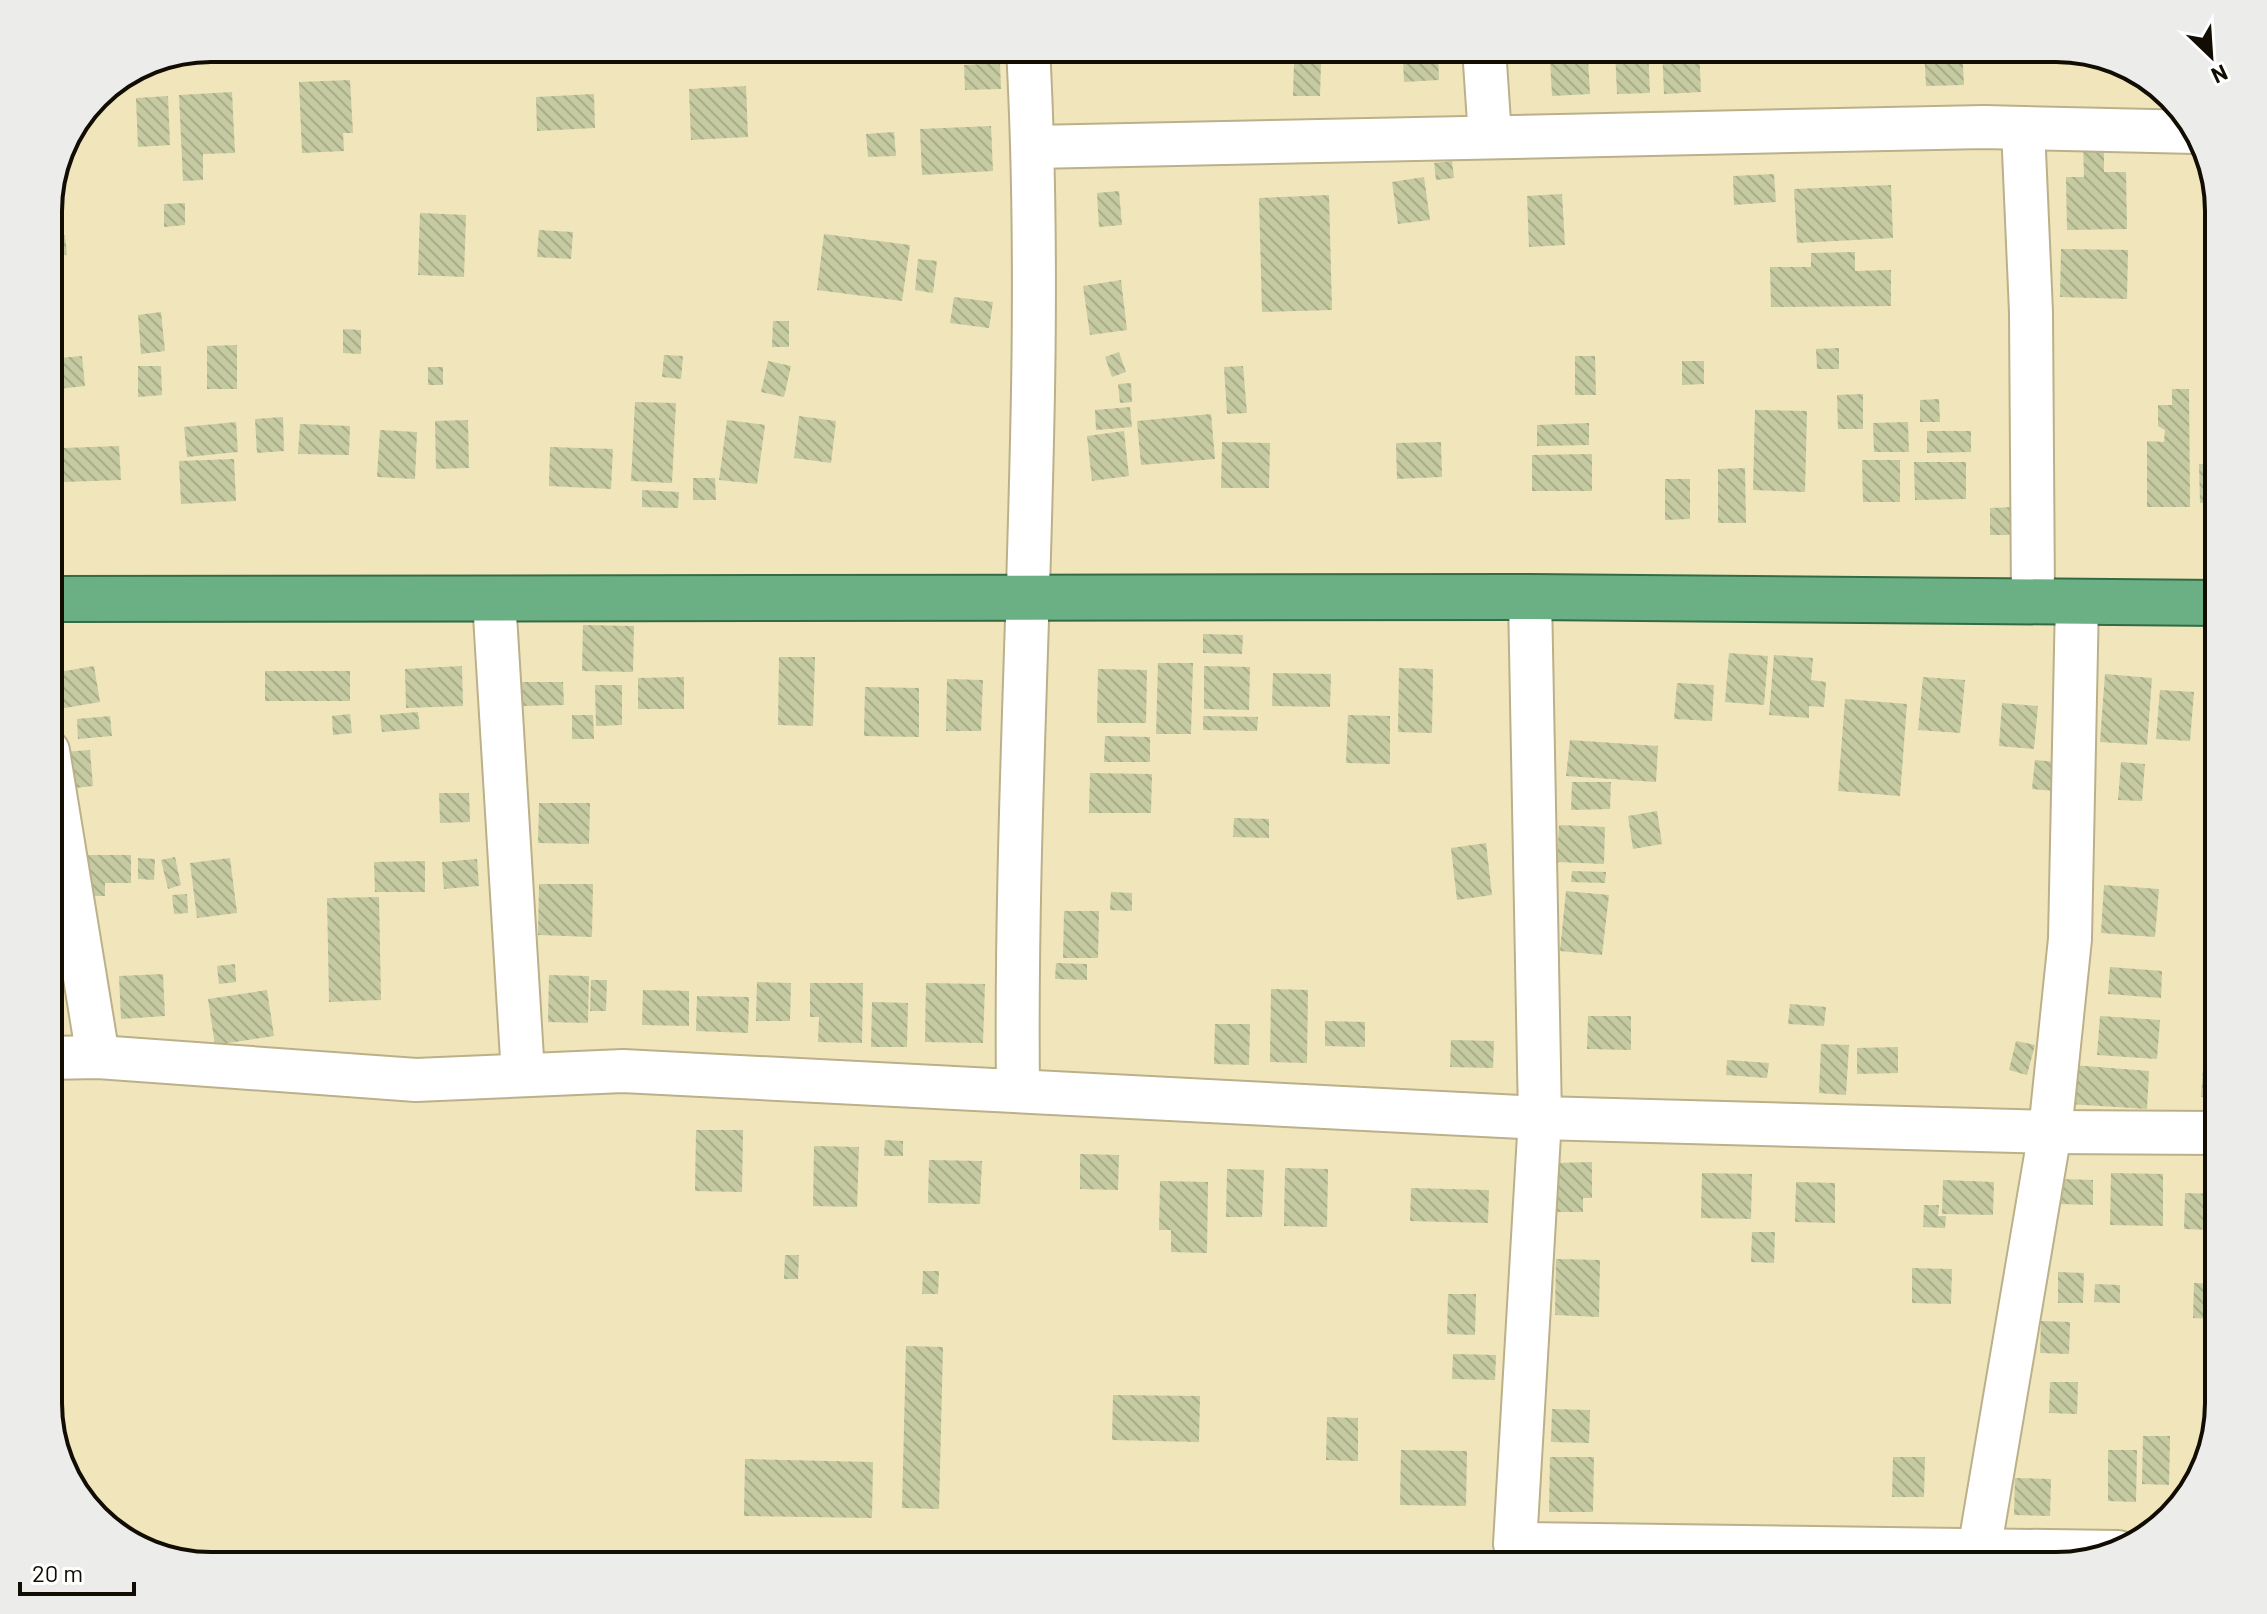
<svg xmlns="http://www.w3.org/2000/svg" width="2267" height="1614" viewBox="0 0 2267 1614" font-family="Barlow,sans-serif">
<defs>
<pattern id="building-back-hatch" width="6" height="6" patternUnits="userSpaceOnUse" patternTransform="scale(2)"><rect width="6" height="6" fill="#c5caa1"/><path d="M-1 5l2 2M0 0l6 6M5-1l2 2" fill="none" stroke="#a8ac89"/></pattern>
</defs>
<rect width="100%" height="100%" fill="#f1e5bc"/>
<g fill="url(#building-back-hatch)">
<polygon points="1648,48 1650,93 1617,94 1615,50"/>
<polygon points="1662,48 1699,48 1701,92 1664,94"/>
<polygon points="1924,48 1962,48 1964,85 1926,86"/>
<polygon points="1438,56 1439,80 1404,82 1403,58"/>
<polygon points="1588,59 1590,94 1552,96 1550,60"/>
<polygon points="1000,63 1001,89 965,90 964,65"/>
<polygon points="1294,63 1321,64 1320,96 1293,96"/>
<polygon points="350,80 353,133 343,133 344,151 302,153 299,82"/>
<polygon points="746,86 748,137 691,140 689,89"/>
<polygon points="232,92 235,153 203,154 203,180 183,181 179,95"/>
<polygon points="594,94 595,128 537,131 536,97"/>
<polygon points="168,96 170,145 138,147 136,98"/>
<polygon points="991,126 993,171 922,175 920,129"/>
<polygon points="894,132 896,156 868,157 866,134"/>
<polygon points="2083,144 2104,144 2104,172 2126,172 2127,229 2067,230 2066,177 2084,177"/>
<polygon points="1452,161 1454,178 1436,180 1434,163"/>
<polygon points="1774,174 1776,202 1734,205 1733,176"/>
<polygon points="1424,177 1430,220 1398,224 1392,182"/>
<polygon points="1891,185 1893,238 1797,243 1794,189"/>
<polygon points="1119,191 1122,225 1099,227 1097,193"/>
<polygon points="1562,194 1565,245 1529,247 1527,196"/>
<polygon points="1329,195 1332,310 1262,312 1259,198"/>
<polygon points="185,203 185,225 164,227 164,204"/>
<polygon points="420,213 466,215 464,277 418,275"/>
<polygon points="48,223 51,223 52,236 65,235 67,255 48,256"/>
<polygon points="539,230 573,232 571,259 537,257"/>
<polygon points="824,234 910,245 902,301 817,290"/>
<polygon points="2061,249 2128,250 2127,299 2060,297"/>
<polygon points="1855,252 1855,271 1891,270 1891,306 1771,307 1770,267 1811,267 1811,253"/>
<polygon points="918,259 937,261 933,293 915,290"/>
<polygon points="1121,280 1127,330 1090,335 1083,286"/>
<polygon points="954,297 993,302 989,328 950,323"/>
<polygon points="161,312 165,351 141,354 138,315"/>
<polygon points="773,321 789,321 789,347 772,347"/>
<polygon points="343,329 361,330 361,354 343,353"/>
<polygon points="237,345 237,389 207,389 207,346"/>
<polygon points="1839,348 1839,369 1817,369 1816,349"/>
<polygon points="1119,352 1126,372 1112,377 1105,357"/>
<polygon points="664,355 683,356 681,379 662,377"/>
<polygon points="82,356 85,386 48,390 48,359"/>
<polygon points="1575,356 1595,356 1596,395 1575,395"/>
<polygon points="768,361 791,366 784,397 761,392"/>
<polygon points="1682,361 1704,361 1704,384 1682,385"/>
<polygon points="138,366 161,366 162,395 138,397"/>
<polygon points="1243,366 1247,413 1227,414 1224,367"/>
<rect x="428" y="367" width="15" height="18"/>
<polygon points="1131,383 1132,402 1120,403 1118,384"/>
<polygon points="2172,389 2189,389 2190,507 2147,507 2147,441 2164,442 2165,430 2158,426 2158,405 2172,405"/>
<polygon points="1863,394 1863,429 1838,429 1837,395"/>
<polygon points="1939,399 1940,422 1920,422 1920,400"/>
<polygon points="635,402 676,403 672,483 631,481"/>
<polygon points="1130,407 1132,427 1096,430 1095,410"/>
<polygon points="1755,410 1807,411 1805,492 1753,490"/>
<polygon points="1211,414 1215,459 1141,465 1137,421"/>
<polygon points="799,416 836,421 831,463 794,458"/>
<polygon points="283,417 284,451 257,453 255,419"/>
<polygon points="468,420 469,468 436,469 435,421"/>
<polygon points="727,420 765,425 757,484 719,480"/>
<polygon points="236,422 238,452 187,457 184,427"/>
<polygon points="1908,422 1909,452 1874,452 1873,423"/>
<polygon points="1589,423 1589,445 1537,446 1537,425"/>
<polygon points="300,424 350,426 349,455 298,454"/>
<polygon points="380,430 417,432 415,479 377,477"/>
<polygon points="1124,431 1129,476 1092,481 1087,436"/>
<polygon points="1927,431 1971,431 1971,452 1927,453"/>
<polygon points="2212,436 2219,436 2219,503 2200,503 2199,464 2213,464"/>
<polygon points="1222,442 1270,443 1269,488 1221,488"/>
<polygon points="1441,442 1442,477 1397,479 1396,443"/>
<polygon points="119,446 121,480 64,482 63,448"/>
<polygon points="550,447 613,449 611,489 549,486"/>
<polygon points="1592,454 1592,491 1532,491 1532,455"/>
<polygon points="234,459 236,501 181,504 179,461"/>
<polygon points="1862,460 1900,460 1900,502 1863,502"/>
<polygon points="1914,462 1966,462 1966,499 1915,500"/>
<polygon points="1745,468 1746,523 1718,523 1718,469"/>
<polygon points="693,478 715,478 716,500 693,500"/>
<polygon points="1665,479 1690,479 1690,519 1665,520"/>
<polygon points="642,490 679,492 678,508 642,507"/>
<polygon points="2016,507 2017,535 1990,535 1990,508"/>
<polygon points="583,625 634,626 633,672 582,671"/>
<polygon points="1203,634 1243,635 1242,654 1203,653"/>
<polygon points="1729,653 1768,656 1764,705 1725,702"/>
<polygon points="1774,655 1813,658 1811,680 1826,682 1824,707 1809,706 1809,718 1769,715"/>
<polygon points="779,657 815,657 813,726 778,725"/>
<polygon points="1158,663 1193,663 1191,734 1156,734"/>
<polygon points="94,666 100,702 53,710 48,674"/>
<polygon points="462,666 463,706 406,708 405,669"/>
<polygon points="1204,666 1250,667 1249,710 1204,709"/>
<polygon points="1399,668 1433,669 1432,733 1398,732"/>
<polygon points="1098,669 1147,670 1146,723 1097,723"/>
<rect x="265" y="671" width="85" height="30"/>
<polygon points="1273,673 1331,674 1330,707 1272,706"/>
<polygon points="2105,674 2152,678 2147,745 2100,742"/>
<polygon points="684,677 684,709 638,709 638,678"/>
<polygon points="1923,677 1965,680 1960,733 1918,730"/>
<polygon points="947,679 983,680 981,731 946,731"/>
<polygon points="521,682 563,682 564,705 521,706"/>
<polygon points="1677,683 1714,685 1712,721 1674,719"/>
<polygon points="595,685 622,685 622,725 596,726"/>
<polygon points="865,687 919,688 919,737 864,736"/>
<polygon points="2160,690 2194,692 2190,741 2156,739"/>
<polygon points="1845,699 1907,704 1900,796 1838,791"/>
<polygon points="2002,703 2038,706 2034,749 1999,746"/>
<polygon points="418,712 420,729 382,732 380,715"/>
<polygon points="350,714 352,733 333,735 332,716"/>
<polygon points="572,715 593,715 594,739 572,739"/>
<polygon points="1348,715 1390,716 1390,764 1346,763"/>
<polygon points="110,716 112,736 78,739 77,719"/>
<polygon points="1203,716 1258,717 1257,731 1203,730"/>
<polygon points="1105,736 1150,737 1150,762 1104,762"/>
<polygon points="1570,740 1658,746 1656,782 1566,776"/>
<polygon points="90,750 93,786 66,789 63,752"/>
<polygon points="2035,760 2056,762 2054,791 2032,789"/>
<polygon points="2121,762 2145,764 2142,801 2118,800"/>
<polygon points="1090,773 1152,774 1151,813 1089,813"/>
<polygon points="1572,782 1611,782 1610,809 1571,810"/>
<polygon points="439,793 469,793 470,822 440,823"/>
<polygon points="539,803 590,803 589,844 538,843"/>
<polygon points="1657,811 1662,844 1633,849 1628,816"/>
<polygon points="1234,818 1269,819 1269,838 1233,837"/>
<polygon points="1559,825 1605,827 1604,864 1557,862"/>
<polygon points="1486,843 1492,895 1457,900 1451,848"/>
<polygon points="79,855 131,855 131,883 105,883 105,896 85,896"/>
<polygon points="175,857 181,885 168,889 161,860"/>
<polygon points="138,858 155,859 154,880 138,879"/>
<polygon points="230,858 237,913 197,918 190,863"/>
<polygon points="477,859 479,886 444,889 442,862"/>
<polygon points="425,861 425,892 375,892 374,862"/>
<polygon points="1572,871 1606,872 1605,883 1571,882"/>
<polygon points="539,884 593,884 592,937 538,935"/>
<polygon points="2104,885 2159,889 2155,937 2101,933"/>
<polygon points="1566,891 1609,895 1602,955 1560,951"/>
<polygon points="1111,892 1132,893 1132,911 1110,910"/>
<polygon points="187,894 188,913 174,914 172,895"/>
<polygon points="379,897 381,1000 329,1002 327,898"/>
<polygon points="1064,911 1099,911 1098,958 1063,958"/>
<polygon points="1056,963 1087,964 1087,980 1055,979"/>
<polygon points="235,964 236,982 219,984 217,966"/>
<polygon points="2110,967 2162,971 2161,998 2108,994"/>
<polygon points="163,974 165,1016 121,1019 119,976"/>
<polygon points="549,975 589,976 588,1023 548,1022"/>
<polygon points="591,980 607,980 606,1011 590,1011"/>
<polygon points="757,982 791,983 790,1021 756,1021"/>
<polygon points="810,983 863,983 862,1043 818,1042 819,1017 810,1017"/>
<polygon points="926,983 985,984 983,1043 925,1042"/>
<polygon points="1271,989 1308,990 1307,1063 1270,1062"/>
<polygon points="267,990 274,1036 215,1045 208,999"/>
<polygon points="643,990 689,991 689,1026 642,1025"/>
<polygon points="697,996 749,997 748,1033 696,1031"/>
<polygon points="872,1002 908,1003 907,1047 871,1047"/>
<polygon points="1790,1004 1826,1007 1824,1026 1788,1024"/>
<polygon points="1588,1016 1631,1016 1631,1050 1587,1049"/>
<polygon points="2100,1016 2160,1020 2157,1059 2097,1055"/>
<polygon points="1325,1021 1365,1022 1365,1047 1325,1046"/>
<polygon points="1215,1024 1250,1024 1249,1065 1214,1064"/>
<polygon points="2205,1039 2219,1040 2219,1098 2201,1097"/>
<polygon points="1451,1040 1494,1041 1493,1068 1450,1067"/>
<polygon points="2016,1041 2035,1045 2027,1075 2009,1070"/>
<polygon points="1821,1044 1849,1045 1846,1095 1819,1093"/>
<polygon points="1898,1047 1898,1073 1857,1074 1857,1048"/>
<polygon points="1727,1060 1769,1063 1767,1078 1726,1075"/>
<polygon points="2072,1065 2149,1071 2147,1109 2069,1104"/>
<rect x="48" y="1098" width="5" height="51"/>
<polygon points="696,1130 743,1130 742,1192 695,1191"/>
<polygon points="885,1140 903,1141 903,1156 884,1156"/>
<polygon points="814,1146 859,1147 857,1207 813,1206"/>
<polygon points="1080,1154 1119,1155 1118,1190 1080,1189"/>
<polygon points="929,1160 982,1161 980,1204 928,1203"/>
<polygon points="1592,1162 1592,1198 1583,1198 1583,1212 1555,1212 1555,1163"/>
<polygon points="1285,1168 1328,1169 1327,1227 1284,1226"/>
<polygon points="1227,1169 1264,1170 1262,1217 1226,1217"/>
<polygon points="1702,1173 1752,1174 1751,1219 1701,1218"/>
<polygon points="2111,1173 2163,1174 2163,1226 2110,1225"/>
<polygon points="2061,1179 2093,1180 2093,1205 2061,1204"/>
<polygon points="1943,1180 1994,1182 1993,1215 1942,1214"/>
<polygon points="1160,1181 1208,1182 1207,1253 1171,1252 1171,1230 1159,1230"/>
<polygon points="1796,1182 1835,1183 1835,1223 1795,1222"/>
<polygon points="1411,1188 1489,1190 1488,1223 1410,1221"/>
<polygon points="2185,1193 2216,1194 2215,1230 2184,1229"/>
<polygon points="1924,1205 1939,1205 1938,1216 1946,1216 1945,1228 1923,1227"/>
<polygon points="1752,1232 1775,1232 1774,1263 1751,1262"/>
<polygon points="785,1255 799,1255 798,1279 784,1279"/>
<polygon points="1556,1259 1600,1260 1599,1317 1555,1315"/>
<polygon points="1912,1268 1952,1269 1951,1304 1912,1303"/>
<polygon points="923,1271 939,1271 938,1294 922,1294"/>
<polygon points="2058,1272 2084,1273 2083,1303 2058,1303"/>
<polygon points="2194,1283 2219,1284 2219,1319 2193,1318"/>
<polygon points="2095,1284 2120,1285 2120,1303 2094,1302"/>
<polygon points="1448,1294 1476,1294 1475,1335 1447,1334"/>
<polygon points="2041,1321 2070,1322 2069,1354 2040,1353"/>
<polygon points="906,1346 943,1347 939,1509 902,1508"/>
<polygon points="1453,1354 1496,1355 1495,1380 1452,1379"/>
<polygon points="2050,1382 2078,1382 2077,1414 2049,1413"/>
<polygon points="1113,1395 1200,1396 1199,1442 1112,1440"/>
<polygon points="1552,1409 1590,1410 1589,1443 1551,1442"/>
<polygon points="1327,1417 1358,1418 1358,1461 1326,1460"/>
<polygon points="2143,1436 2170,1436 2169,1485 2142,1484"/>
<polygon points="1401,1450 1467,1451 1466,1506 1400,1505"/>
<polygon points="2108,1450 2137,1450 2136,1502 2108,1501"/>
<polygon points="1550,1457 1594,1457 1593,1512 1549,1512"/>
<polygon points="1893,1457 1925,1457 1924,1497 1892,1497"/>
<polygon points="745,1459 873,1462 872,1518 744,1516"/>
<polygon points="2015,1478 2051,1479 2050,1516 2014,1515"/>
</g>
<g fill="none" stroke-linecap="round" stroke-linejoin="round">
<defs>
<g id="minor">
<polyline points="1484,48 1490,137"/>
<polyline points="2023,128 2031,312 2033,600"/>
<polyline points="1033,147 1984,127 2196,132"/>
<polyline points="1530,597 1540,1118 1515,1544 2118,1552"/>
<polyline points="494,599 523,1075"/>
<polyline points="48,751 98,1057"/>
<polyline points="48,1058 98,1057 416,1080 623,1071 1540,1118 2050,1132 2219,1133"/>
<path d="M1018 1090C1014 743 1047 395 1028 48"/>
<polyline points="1979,1551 2050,1132 2070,939 2077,601"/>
</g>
<polyline id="trunk" points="48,599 1530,597 2219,603"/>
</defs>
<use href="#minor" stroke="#bbb089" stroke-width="46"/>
<use href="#trunk" stroke="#346b42" stroke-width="48"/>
<use href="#minor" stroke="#fff" stroke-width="42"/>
<use href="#trunk" stroke="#6bb084" stroke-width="44"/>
</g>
<path d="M0 0H2267V1614H0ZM211 62H2056A149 149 0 0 1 2205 211V1403A149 149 0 0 1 2056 1552H211A149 149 0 0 1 62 1403V211A149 149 0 0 1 211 62Z" fill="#ececeb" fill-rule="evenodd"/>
<path fill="none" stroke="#120d02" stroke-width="4" d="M211 62H2056A149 149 0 0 1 2205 211V1403A149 149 0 0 1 2056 1552H211A149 149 0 0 1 62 1403V211A149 149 0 0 1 211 62Z"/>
<g transform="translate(2211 56) rotate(155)" stroke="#ffffff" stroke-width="6" paint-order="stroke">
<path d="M0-6L14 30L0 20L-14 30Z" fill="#120d02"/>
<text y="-12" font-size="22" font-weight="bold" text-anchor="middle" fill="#120d02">N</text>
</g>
<path d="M20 1582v12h114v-12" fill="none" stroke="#120d02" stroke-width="4"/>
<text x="32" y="1582" font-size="24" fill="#120d02" stroke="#ffffff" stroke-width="6" paint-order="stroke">20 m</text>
</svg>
